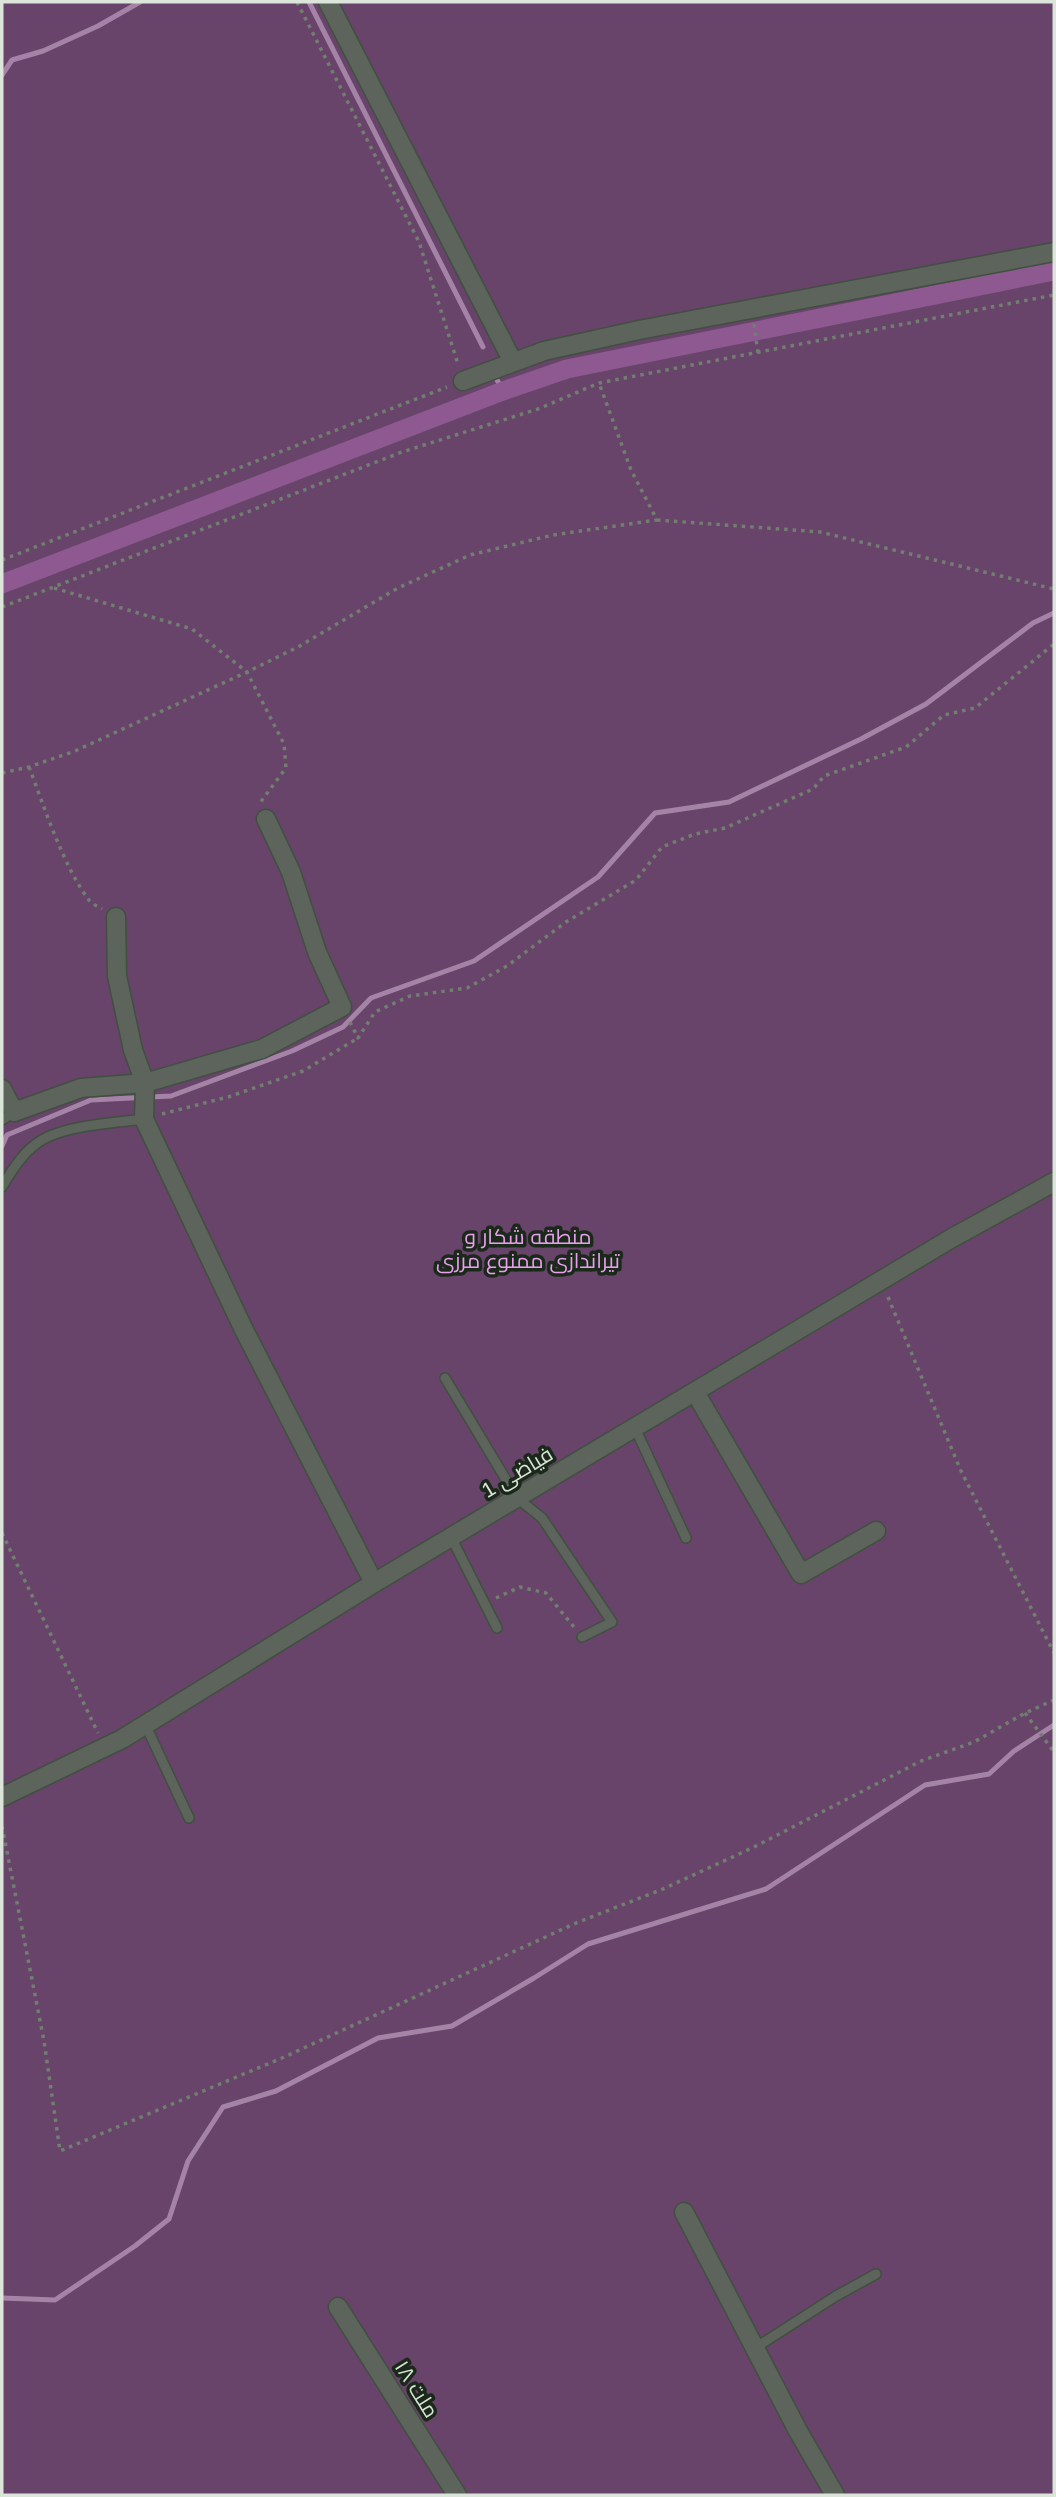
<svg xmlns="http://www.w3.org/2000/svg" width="1056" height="2497" viewBox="0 0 1056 2497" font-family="Arial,Cairo,sans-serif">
<rect width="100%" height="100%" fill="#243323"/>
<rect fill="#68446a" x="2" y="2" width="1052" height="2493"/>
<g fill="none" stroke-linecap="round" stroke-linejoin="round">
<g stroke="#a583a7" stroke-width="5">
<polyline points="309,2 483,347"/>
<polyline points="2,75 12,60 43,51 98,26 140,2"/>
<polyline points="496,378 503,391"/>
<polyline points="2,1146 7,1135 91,1100 171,1096 292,1051 343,1027 371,998 474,961 598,877 655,813 729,802 861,739 926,704 1033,623 1054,613"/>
<polyline points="2,2298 55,2300 135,2246 169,2219 188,2161 223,2107 276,2091 378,2038 452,2026 534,1978 588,1944 766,1889 925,1785 989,1774 1014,1751 1054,1725"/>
</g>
<polyline stroke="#8e5991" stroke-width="19" points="2,584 503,391 567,369 1054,271"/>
<defs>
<g id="service">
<polyline points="2,1120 14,1112"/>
<path d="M2 1187C10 1173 22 1154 36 1144 59 1125 115 1123 144 1119"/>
<polyline points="445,1378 517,1498 542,1518 612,1622 582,1637"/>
<polyline points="635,1428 686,1538"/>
<polyline points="451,1537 497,1628"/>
<polyline points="145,1724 189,1818"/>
<polyline points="755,2348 836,2296 876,2274"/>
</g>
<g id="minor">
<polyline points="328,2 513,362"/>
<polyline points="463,381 544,351 639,330 1054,252"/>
<polyline points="116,917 117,976 133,1050 145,1083 144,1119 244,1330 374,1583"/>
<polyline points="2,1089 14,1112 81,1088 145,1083 262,1049 342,1007 317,952 291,872 266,819"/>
<polyline points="695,1392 801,1574 876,1531"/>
<polyline points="2,1797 122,1739 374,1583 952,1238 1054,1182"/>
<polyline points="684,2212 798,2431 835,2495"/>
<polyline points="338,2307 457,2495"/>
</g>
</defs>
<use href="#service" stroke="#414f40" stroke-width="12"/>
<use href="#minor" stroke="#414f40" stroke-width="21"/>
<g stroke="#717e70" stroke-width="3.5" stroke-dasharray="3.5 5" stroke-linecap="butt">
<polyline points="297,2 419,242 458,364"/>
<polyline points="754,324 758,353"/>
<polyline points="657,520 820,532 1054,589"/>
<polyline points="2,560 447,387"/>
<polyline points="54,588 192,629 247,672 284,744 286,768 259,804"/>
<polyline points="2,607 402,452 538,409 599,383 1054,295"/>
<path d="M29 767C44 806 64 868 89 900 92 904 97 906 102 909"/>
<polyline points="2,773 29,767 75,751 247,672 298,647 398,588 470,555 553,535 657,520 631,470 599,383"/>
<polyline points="350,1022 358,1038 375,1012 410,996 467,988 507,966 566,922 636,880 662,847 695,834 725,828 813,789 824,776 906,747 944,715 975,708 1054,644"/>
<polyline points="162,1114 228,1097 303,1071 358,1038"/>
<polyline points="888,1297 961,1471 1054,1653"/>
<polyline points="2,1533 98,1733"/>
<polyline points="496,1598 520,1587 546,1593 574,1627"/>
<polyline points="1025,1713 1054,1752"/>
<polyline points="2,1826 44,2041 60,2151 282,2058 576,1923 663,1889 752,1848 921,1761 974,1742 1025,1713 1054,1700"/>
</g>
<use href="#service" stroke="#5c645c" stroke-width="9"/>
<use href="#minor" stroke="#5c645c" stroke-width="18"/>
</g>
<g text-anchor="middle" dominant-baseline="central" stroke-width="7" stroke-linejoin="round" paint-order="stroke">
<g font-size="21" fill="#ea9fee" stroke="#1a291a">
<text x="528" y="1236">منطقه شکار و<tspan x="528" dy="24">تیراندازی ممنوع مرزی</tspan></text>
</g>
<g font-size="21" fill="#dbe5da" stroke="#1a291a">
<text transform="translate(517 1472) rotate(-31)">فیاضی 1</text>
<text transform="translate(417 2389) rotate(58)">ملت ۱۸</text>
</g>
</g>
<rect width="1056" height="2497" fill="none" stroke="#dbe5da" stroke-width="7"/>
</svg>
